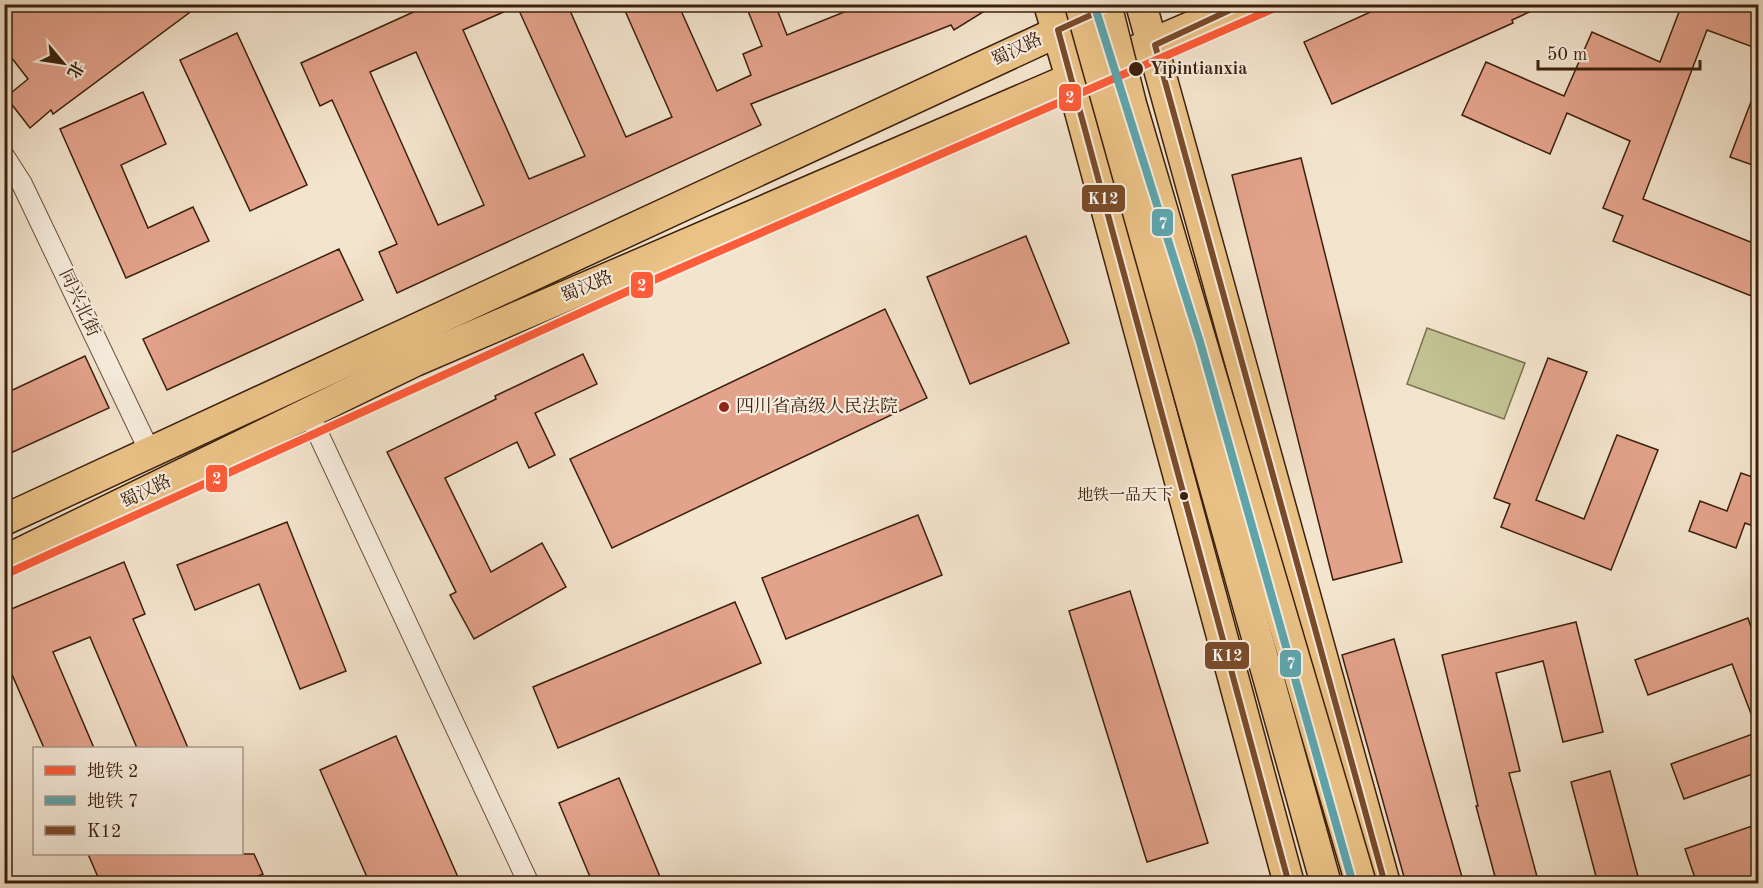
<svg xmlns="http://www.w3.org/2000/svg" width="1763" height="888" viewBox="0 0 1763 888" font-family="'Old Standard TT','Noto Serif SC',serif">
<rect width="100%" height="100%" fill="#f3e4cd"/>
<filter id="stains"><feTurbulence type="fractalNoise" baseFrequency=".00333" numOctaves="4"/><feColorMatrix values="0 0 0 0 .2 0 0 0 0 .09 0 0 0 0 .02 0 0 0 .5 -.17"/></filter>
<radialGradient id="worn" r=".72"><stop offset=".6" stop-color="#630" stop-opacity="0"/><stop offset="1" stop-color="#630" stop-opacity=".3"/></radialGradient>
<polygon fill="#c2c293" stroke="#7f7150" stroke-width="1.5" points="1427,328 1525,363 1504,419 1407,384"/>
<g fill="#e3a28b" stroke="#3c200c" stroke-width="1.5" fill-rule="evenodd">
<polygon points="4,4 201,4 53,114 51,110 30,128 6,97 28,79 4,48"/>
<path d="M431 4H567L626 137 672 117 622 4H678L717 91 751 75 743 54 762 46 748 11 765 4H775L787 35 864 4H996L954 30 951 25 751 104 761 125 397 293 379 252 397 244 332 100 320 106 301 63ZM517 6 585 156 529 179 463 30ZM416 52 484 205 438 225 370 72Z"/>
<polygon points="1388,4 1547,4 1512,20 1513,23 1332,104 1304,42"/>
<polygon points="1682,4 1740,4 1758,11 1758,49 1707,30 1643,199 1758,245 1758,286 1754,297 1613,241 1623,216 1603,208 1630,141 1567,113 1550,154 1462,115 1486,62 1564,96 1592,32 1660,62"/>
<polygon points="237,33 307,185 250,211 180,60"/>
<polygon points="1757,86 1758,86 1758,167 1730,157"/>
<polygon points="143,92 166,144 121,165 148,228 193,207 209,241 126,278 60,129"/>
<polygon points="1301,158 1402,562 1333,580 1232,175"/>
<polygon points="1026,236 1069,343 970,384 927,277"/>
<polygon points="339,249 363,300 167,390 143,339"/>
<polygon points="885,309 927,398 612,548 570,459"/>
<polygon points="583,354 597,384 535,413 555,455 529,468 517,442 445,478 491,572 542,543 566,587 474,639 450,595 456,592 387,452 496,399 495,396"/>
<polygon points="85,356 109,408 4,456 4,394"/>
<polygon points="1548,358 1587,372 1536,500 1584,519 1617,435 1658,450 1611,570 1501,527 1510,504 1494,498"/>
<polygon points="1741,473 1758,479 1758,528 1745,523 1736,548 1689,531 1700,501 1727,511"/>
<polygon points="918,515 942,575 786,639 762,578"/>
<polygon points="287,522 346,671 300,689 259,584 195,610 177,565"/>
<polygon points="124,562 145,614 133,619 188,748 137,748 90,637 53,652 94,748 44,748 10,670 4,672 4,612"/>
<polygon points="1130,591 1208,843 1147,862 1069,611"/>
<polygon points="735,602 761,663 558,748 533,687"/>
<polygon points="1748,618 1758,648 1758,732 1732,664 1648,695 1635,660"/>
<polygon points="1576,622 1603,732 1563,742 1543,661 1496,673 1520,771 1509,773 1539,884 1497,884 1476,806 1478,806 1442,655"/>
<polygon points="1394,639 1464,884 1406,884 1342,655"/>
<polygon points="1758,732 1758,772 1684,799 1671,764"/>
<polygon points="396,736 461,884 370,884 320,770"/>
<polygon points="1610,771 1640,884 1598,884 1571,782"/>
<polygon points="619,778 663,884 593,884 559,803"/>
<polygon points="1758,824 1758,874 1730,884 1697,884 1685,849"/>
<polygon points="88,854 254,854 263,874 239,884 101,884"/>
</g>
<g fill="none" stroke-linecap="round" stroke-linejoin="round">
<defs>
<g id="minor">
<polyline points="4,156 22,184 150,452"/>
<polyline points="308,412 529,884"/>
</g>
<g id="primary">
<polyline points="1049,4 1071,78 1289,884"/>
<polyline points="1141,4 1385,884"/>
<polyline points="4,520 1107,9"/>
<polyline points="4,561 415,361 1244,4"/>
</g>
</defs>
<use href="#minor" stroke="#6a513c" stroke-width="22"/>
<use href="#primary" stroke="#3c200c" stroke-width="33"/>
<use href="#minor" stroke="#f7edde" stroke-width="20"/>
<use href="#primary" stroke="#eac286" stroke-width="30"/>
<defs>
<g id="primary-bridge">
<polyline points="1080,4 1326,884"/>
<polyline points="1106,4 1131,104 1361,884"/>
</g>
</defs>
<use href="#primary-bridge" stroke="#3c200c" stroke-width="33" stroke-linecap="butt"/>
<use href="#primary-bridge" stroke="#eac286" stroke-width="30"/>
<defs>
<g id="bus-1">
<polyline points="1115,4 1058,30 1289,884"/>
<polyline points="1243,4 1155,45 1385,884"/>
</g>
</defs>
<use href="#bus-1" stroke="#f7edde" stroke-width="10"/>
<use href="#bus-1" stroke="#7a4b2a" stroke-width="6"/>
<defs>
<polyline id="metro-1" points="4,575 626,292 1284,4"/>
<polyline id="metro-2" points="1094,4 1200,342 1353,884"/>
</defs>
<use href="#metro-1" stroke="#f7edde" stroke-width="12"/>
<use href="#metro-2" stroke="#f7edde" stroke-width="12"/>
<use href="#metro-1" stroke="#ff5c39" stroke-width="8"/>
<use href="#metro-2" stroke="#5ea5ad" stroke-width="8"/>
</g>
<g fill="#3c200c" stroke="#f7edde" stroke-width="2">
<circle cx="1136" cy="69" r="8"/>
<circle cx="1184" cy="496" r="5"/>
</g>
<circle fill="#8f2418" stroke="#f7edde" stroke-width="2" cx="724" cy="407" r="6"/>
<g text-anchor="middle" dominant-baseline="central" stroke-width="4.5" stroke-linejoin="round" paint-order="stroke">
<g font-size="16" fill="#3c200c" stroke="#f7edde" text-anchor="end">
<text x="1173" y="496">地铁一品天下</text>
</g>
<g font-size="18" fill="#3c200c" stroke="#f7edde">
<text transform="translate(1017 50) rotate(-26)">蜀汉路</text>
<text transform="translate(587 287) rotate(-23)">蜀汉路</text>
<text transform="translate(79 303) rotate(65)">同兴北街</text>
<text transform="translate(146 492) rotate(-26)">蜀汉路</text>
</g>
<g font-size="18" font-weight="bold" fill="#3c200c" stroke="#f7edde" text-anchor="start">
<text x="1150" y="69">Yipintianxia</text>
</g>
<g font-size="18" fill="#3c200c" stroke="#f7edde" text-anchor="start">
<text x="736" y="407">四川省高级人民法院</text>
</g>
</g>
<g stroke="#f7edde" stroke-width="2">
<rect x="1058" y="83" width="24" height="29" rx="6" fill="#ff5c39"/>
<rect x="1081" y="184" width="45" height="29" rx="6" fill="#7a4b2a"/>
<rect x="1151" y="208" width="23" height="29" rx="6" fill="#5ea5ad"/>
<rect x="630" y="271" width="24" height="28" rx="6" fill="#ff5c39"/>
<rect x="205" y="464" width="23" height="29" rx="6" fill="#ff5c39"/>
<rect x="1204" y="641" width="46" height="29" rx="6" fill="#7a4b2a"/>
<rect x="1279" y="649" width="23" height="29" rx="6" fill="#5ea5ad"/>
</g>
<g font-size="16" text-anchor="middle" font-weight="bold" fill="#fff">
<text x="1070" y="103">2</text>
<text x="1103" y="204">K12</text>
<text x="1163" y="229">7</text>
<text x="642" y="291">2</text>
<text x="217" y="484">2</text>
<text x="1227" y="661">K12</text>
<text x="1291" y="669">7</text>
</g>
<rect width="1763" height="888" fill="none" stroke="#f3e4cd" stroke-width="24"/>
<rect x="6" y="6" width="1751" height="876" fill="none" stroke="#3c200c" stroke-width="3"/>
<rect x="12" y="12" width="1739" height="864" fill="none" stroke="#3c200c" stroke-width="1.5"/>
<rect x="33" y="747" width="210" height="108" fill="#f7edde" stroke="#ac9b8a" stroke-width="1.5"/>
<rect x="45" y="766" width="30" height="9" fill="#ff5c39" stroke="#ac9b8a" stroke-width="1.5"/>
<text x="87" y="777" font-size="18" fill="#3c200c">地铁 2</text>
<rect x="45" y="796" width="30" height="9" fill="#5ea5ad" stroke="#ac9b8a" stroke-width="1.5"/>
<text x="87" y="807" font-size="18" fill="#3c200c">地铁 7</text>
<rect x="45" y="826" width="30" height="9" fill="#7a4b2a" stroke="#ac9b8a" stroke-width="1.5"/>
<text x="87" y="837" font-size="18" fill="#3c200c">K12</text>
<g transform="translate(63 63) rotate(119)" stroke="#f7edde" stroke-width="4.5" paint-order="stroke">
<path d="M0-4.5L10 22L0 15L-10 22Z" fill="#3c200c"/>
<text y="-9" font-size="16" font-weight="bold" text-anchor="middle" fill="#3c200c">北</text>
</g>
<path d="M1538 60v9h162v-9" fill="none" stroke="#3c200c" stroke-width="3"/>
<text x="1547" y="60" font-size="18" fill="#3c200c" stroke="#f7edde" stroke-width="4.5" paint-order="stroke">50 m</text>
<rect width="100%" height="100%" filter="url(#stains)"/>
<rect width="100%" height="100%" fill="url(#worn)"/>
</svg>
